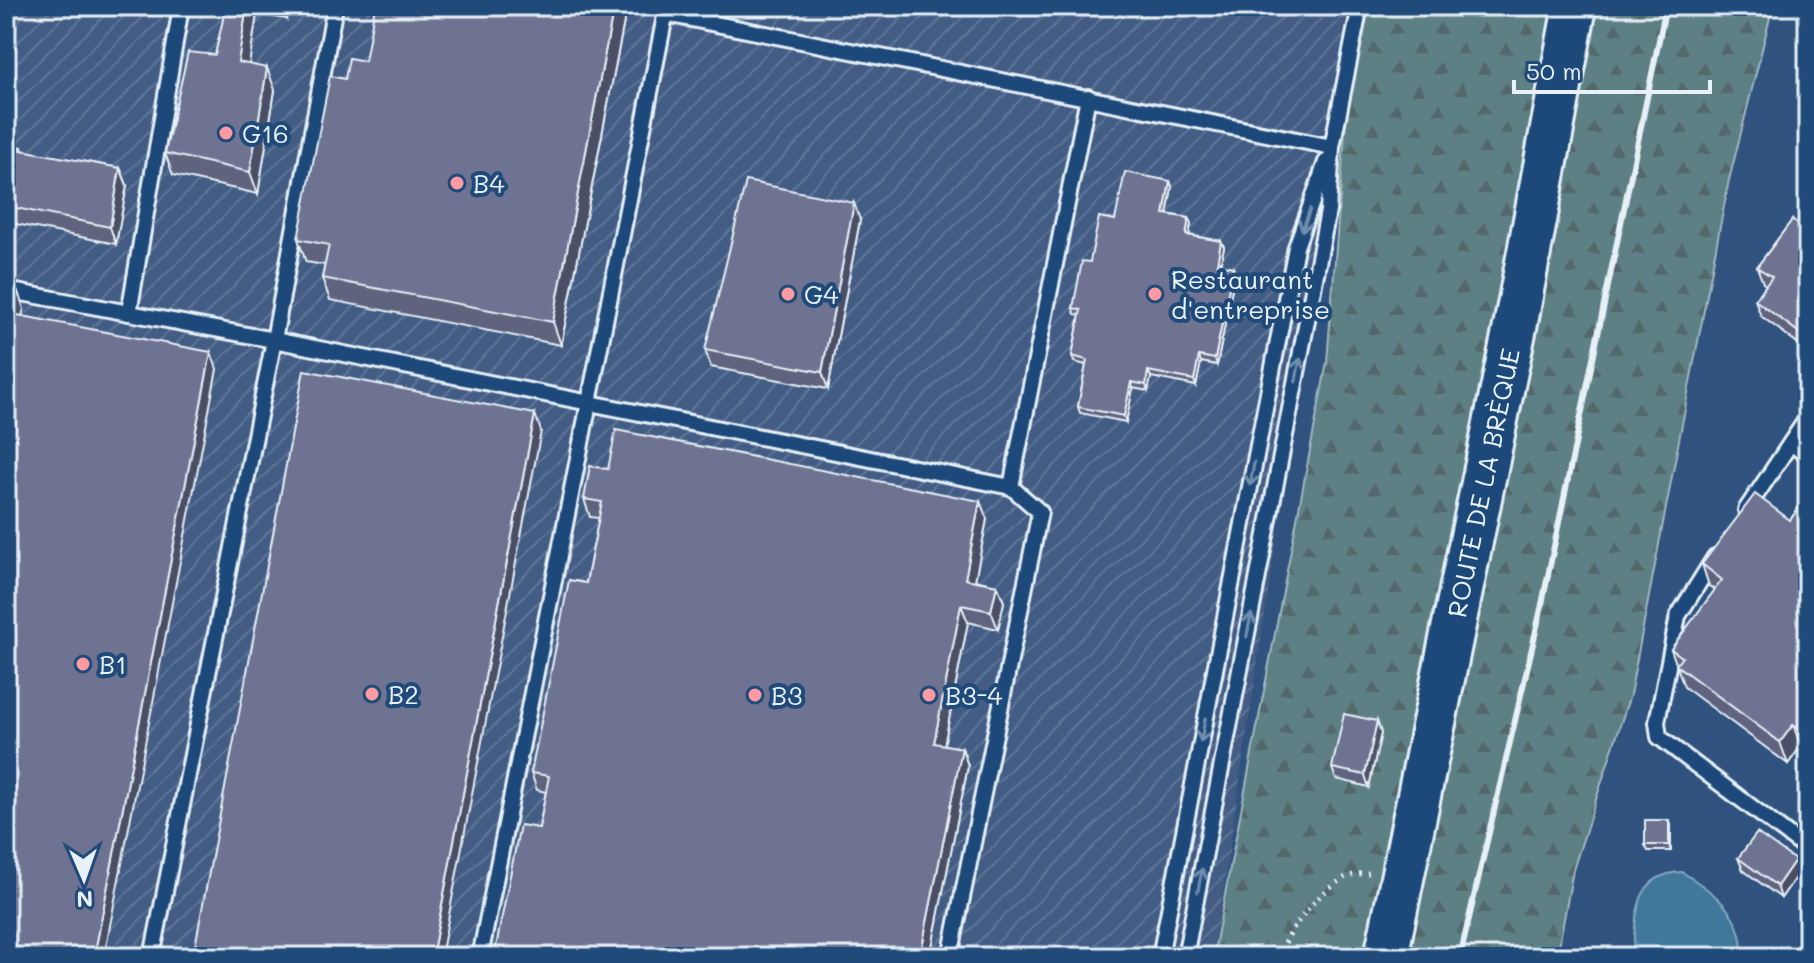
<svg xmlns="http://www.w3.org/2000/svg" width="1814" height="963" viewBox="0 0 1814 963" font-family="Mali,sans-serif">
<defs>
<pattern id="industrial-furrows" width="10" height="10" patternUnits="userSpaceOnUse" patternTransform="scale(2)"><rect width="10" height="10" fill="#425c84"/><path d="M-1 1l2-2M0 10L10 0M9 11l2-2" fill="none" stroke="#5d7496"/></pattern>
<pattern id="forest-firs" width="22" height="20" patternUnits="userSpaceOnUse" patternTransform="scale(2)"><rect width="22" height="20" fill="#5d8085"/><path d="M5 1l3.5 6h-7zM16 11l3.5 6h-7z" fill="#53676a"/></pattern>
</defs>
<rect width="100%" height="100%" fill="#2f527f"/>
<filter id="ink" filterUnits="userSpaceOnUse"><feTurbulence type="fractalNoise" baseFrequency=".0125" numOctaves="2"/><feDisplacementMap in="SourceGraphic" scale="16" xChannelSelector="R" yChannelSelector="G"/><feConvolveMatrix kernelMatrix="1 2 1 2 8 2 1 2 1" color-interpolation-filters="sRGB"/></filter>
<g filter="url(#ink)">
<polygon fill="url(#industrial-furrows)" points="6,6 1357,6 1213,957 6,957"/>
<polygon fill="url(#forest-firs)" stroke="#a2b8be" stroke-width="2" points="1359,6 1773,6 1729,180 1630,695 1573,870 1557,957 1213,957 1327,362 1353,30"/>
<path fill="#41789c" stroke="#84a8c1" stroke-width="2" d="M1682 872C1711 890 1740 911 1742 948L1734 957H1632C1637 918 1632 874 1682 872Z"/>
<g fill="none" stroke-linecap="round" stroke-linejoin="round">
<defs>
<g id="service">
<polyline points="666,14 1332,147"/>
<polyline points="6,290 274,340 1011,487 1040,512 950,957"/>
<polyline points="129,313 180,13"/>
<polyline points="1791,443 1808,456"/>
<polyline points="1011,487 1088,97"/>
<polyline points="1746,510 1808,417"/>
<polyline points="1715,557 1678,616 1657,722 1659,737 1808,850"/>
<polyline points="152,957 274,340 335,6"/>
<polyline points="480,957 667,6"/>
<polyline points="1160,957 1296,247 1326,162"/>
<polyline points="1185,957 1328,211 1332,147 1360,6"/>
</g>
<g id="secondary">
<path id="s1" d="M1386 957 1516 322 1575 6"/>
</g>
</defs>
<use href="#service" stroke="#e8f1f8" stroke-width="20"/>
<use href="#secondary" stroke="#e8f1f8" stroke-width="48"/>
<path stroke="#e8f1f8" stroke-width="5" stroke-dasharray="2 6" stroke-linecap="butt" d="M1278 957C1292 926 1314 896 1344 878 1351 874 1361 874 1369 873"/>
<use href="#service" stroke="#1f4a7a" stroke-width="14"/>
<use href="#secondary" stroke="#1f4a7a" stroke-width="42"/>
<polyline stroke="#e8f1f8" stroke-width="6" points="1460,957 1541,609 1666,6"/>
</g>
<g fill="#5e637d" stroke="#e8f1f8" stroke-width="2">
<polygon points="216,6 290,6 287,19 257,14 249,64 275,90 258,194 173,175 165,153 215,55 226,8"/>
<polygon points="627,6 561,345 330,300 322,278 325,265 306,262 298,239 345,79 365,61"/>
<polygon points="6,144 22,147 23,151 120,168 127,185 116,244 6,222"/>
<polygon points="1170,181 1172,187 1167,214 1189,218 1191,224 1189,235 1221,241 1224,247 1220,265 1233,267 1235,273 1217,365 1201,362 1196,386 1151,377 1148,391 1133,388 1126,422 1080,413 1078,407 1086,365 1074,362 1072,356 1080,315 1075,314 1073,308 1090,262 1115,220"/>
<polygon points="860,220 828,389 711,367 705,350"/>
<polygon points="1792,220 1807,350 1761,316 1755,300 1766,285 1763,283 1757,267"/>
<polygon points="1808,495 1808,751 1801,746 1788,764 1684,687 1671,649 1715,590 1709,586 1702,564 1790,520"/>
<polygon points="584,499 987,519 975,580 997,585 1004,602 998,629 968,622 944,745 962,748 968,766 930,957 494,957 539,828 546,792 537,790 531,773 586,583 599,518 590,517"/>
<polygon points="1377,721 1381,733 1369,787 1336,779 1332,768"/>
<polygon points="1671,826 1671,851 1648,851 1645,845"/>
<polygon points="1738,858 1799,872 1781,898 1743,870"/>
</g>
<g fill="#4c5066" stroke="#e8f1f8" stroke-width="2">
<polygon points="247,6 255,6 257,14 246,84 238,62"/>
<polygon points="283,6 290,6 287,19"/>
<polygon points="614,6 627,6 561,345 553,322"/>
<polygon points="267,68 275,90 258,194 250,172"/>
<polygon points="120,168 127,185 116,244 110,227"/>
<polygon points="1170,181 1172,187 1166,220 1164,214"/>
<polygon points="854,203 860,220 828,389 822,372"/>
<polygon points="1189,218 1191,224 1188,241 1186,235"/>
<polygon points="1221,241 1224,247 1219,270 1217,264"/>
<polygon points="1233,267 1235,273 1217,365 1215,359"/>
<polygon points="18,292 24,309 18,331 12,314"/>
<polygon points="1808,324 1808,349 1807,350 1801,334"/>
<polygon points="211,352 217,369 104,957 94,957"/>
<polygon points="1199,356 1201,362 1196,386 1194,380"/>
<polygon points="1148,371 1151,377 1148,391 1146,385"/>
<polygon points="1131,382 1133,388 1126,422 1124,416"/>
<polygon points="535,414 541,431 441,957 432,957"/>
<polygon points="980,501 987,519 972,596 965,579"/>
<polygon points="997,585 1004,602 998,629 991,611"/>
<polygon points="961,605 968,622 941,761 934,743"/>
<polygon points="1377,721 1381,733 1369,787 1365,775"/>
<polygon points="1793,725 1801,746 1788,764 1780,742"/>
<polygon points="962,748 968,766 930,957 920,957"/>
<polygon points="1669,820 1671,826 1671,851 1669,845"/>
<polygon points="1795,860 1799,872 1781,898 1777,886"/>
</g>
<g fill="#6d7391" stroke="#e8f1f8" stroke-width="2">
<polygon points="226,6 247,6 238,62 267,68 250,172 165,153 188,52 215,55"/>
<polygon points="375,6 614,6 553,322 322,278 329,245 298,239 330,76 345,79 349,58 365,61"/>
<polygon points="6,144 22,147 21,150 120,168 110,227 6,206"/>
<polygon points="1125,172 1170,181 1164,214 1189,218 1186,235 1221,241 1217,264 1233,267 1215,359 1199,356 1194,380 1148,371 1146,385 1131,382 1124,416 1078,407 1087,360 1072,356 1081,310 1073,308 1082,261 1090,262 1099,217 1115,220"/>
<polygon points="746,181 854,203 822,372 705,350"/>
<polygon points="1792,220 1808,231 1808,324 1801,334 1755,300 1772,277 1757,267"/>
<polygon points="6,289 18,292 12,314 211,352 94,957 6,957"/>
<polygon points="304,370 535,414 432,957 193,957"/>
<polygon points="616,430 980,501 965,579 997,585 991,611 961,605 934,743 962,748 920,957 494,957 520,825 539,828 549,776 531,773 569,580 586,583 602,502 584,499 590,466 608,469"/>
<polygon points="1755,494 1790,520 1808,495 1808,736 1793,725 1780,742 1676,665 1682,657 1671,649 1722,580 1702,564"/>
<polygon points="1344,714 1377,721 1365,775 1332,768"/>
<rect x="1645" y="820" width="24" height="25"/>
<polygon points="1757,833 1795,860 1777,886 1738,858"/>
</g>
<defs><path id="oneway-shaft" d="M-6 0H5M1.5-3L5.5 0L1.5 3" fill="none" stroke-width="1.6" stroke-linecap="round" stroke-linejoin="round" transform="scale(2)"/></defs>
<g stroke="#6f8dac">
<use href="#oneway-shaft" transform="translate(1306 220) rotate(110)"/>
<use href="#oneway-shaft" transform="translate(1298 370) rotate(-79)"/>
<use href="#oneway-shaft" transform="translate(1252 474) rotate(101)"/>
<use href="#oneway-shaft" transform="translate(1249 625) rotate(-79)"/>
<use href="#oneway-shaft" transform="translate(1203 730) rotate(101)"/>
<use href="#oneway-shaft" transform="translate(1200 880) rotate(-79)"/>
</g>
</g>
<g fill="#ff9aa2" stroke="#1f4a7a" stroke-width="3">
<circle cx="226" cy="133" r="8"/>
<circle cx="457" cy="183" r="8"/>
<circle cx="788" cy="294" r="8"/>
<circle cx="1155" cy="294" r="8"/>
<circle cx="83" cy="664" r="8"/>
<circle cx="372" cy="694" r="8"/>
<circle cx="755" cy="695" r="8"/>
<circle cx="929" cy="695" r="8"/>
</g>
<g text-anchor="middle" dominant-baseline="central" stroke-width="8" stroke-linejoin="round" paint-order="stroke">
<g font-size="26" fill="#e8f1f8" stroke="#1f4a7a" text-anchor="start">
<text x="242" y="133">G16</text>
<text x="473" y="183">B4</text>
<text x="1171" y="279">Restaurant<tspan x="1171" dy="30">d'entreprise</tspan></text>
<text x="804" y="294">G4</text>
<text x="99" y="664">B1</text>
<text x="388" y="694">B2</text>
<text x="771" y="695">B3</text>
<text x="945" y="695">B3-4</text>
</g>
<g font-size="26" fill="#e8f1f8" stroke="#1f4a7a">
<text stroke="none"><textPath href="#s1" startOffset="484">ROUTE DE LA BRÈQUE</textPath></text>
</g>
</g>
<rect width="1814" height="963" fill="none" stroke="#1f4a7a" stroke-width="32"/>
<rect x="16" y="16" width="1782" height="931" fill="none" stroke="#e8f1f8" stroke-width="3" filter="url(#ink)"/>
<g transform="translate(84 879) rotate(178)" stroke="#1f4a7a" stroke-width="6" paint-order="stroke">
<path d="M0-6L14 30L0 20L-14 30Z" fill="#e8f1f8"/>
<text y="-12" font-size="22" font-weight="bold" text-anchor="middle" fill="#e8f1f8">N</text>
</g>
<path d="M1514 80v12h196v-12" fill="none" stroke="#e8f1f8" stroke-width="4"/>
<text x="1526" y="80" font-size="24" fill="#e8f1f8" stroke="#1f4a7a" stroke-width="6" paint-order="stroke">50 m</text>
</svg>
